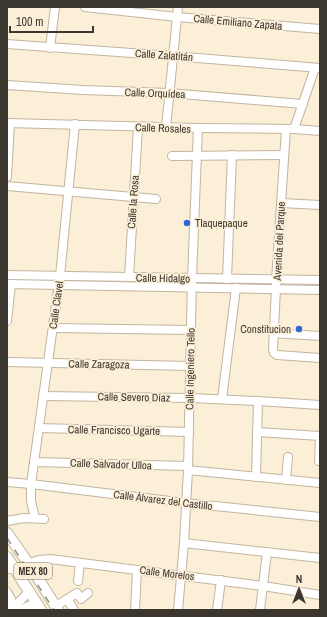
<svg xmlns="http://www.w3.org/2000/svg" width="327" height="617" viewBox="0 0 327 617" font-family="'Archivo Narrow',sans-serif">
<rect width="100%" height="100%" fill="#fcefd8"/>
<g fill="none" stroke-linecap="round" stroke-linejoin="round">
<defs>
<g id="minor">
<polyline points="85,7 177,17 320,29"/>
<polyline points="7,44 173,56 320,68"/>
<polyline points="50,48 55,7"/>
<polyline points="7,85 83,90 169,93 303,104"/>
<polyline points="7,123 198,128 294,129 320,131"/>
<polyline points="166,128 178,7"/>
<polyline points="286,129 276,280 276,289 273,349 274,353 277,355 320,358"/>
<polyline points="294,129 315,68"/>
<polyline points="172,156 284,155"/>
<polyline points="7,177 10,123"/>
<polyline points="7,186 156,199"/>
<polyline points="281,203 320,205"/>
<polyline points="7,275 320,280"/>
<polyline points="129,277 138,127"/>
<polyline points="227,279 232,155"/>
<polyline points="7,284 320,290"/>
<polyline points="7,321 11,284"/>
<polyline points="53,328 191,330"/>
<polyline points="273,333 320,336"/>
<polyline points="7,362 190,366"/>
<polyline points="43,396 190,398 258,401 320,405"/>
<polyline points="222,399 236,288"/>
<polyline points="39,428 189,432"/>
<polyline points="257,432 320,436 319,461"/>
<polyline points="34,462 188,466"/>
<polyline points="188,470 320,483"/>
<polyline points="256,477 258,401"/>
<polyline points="286,480 288,457"/>
<polyline points="7,482 31,484 186,503 320,517"/>
<polyline points="35,518 31,501 31,484 60,276 75,124"/>
<polyline points="7,521 24,518 44,519"/>
<polyline points="184,543 320,558"/>
<polyline points="7,569 15,569 39,560 50,559 263,586 320,595"/>
<polyline points="78,581 80,563"/>
<polyline points="7,592 11,599 11,608"/>
<polyline points="67,599 74,610"/>
<polyline points="56,606 77,593 81,599 88,593"/>
<polyline points="10,610 23,598 29,591"/>
<polyline points="20,610 28,606 37,604"/>
<polyline points="135,610 137,570"/>
<polyline points="178,610 184,543 188,470 192,278 198,128"/>
<polyline points="217,610 221,580"/>
<polyline points="260,610 267,552"/>
</g>
<g id="major">
<polyline points="7,533 29,564 58,610"/>
<polyline points="7,557 41,610"/>
</g>
</defs>
<use href="#minor" stroke="#c2b59f" stroke-width="10"/>
<use href="#major" stroke="#c2b59f" stroke-width="12"/>
<use href="#minor" stroke="#fff" stroke-width="8"/>
<use href="#major" stroke="#fff" stroke-width="10"/>
<polyline stroke="#958d7d" stroke-width="1.5" stroke-dasharray="7 7" stroke-linecap="butt" points="7,538 54,610"/>
</g>
<g fill="#2d67d5" stroke="#fcefd8" stroke-width="1.5">
<circle cx="187" cy="223" r="4"/>
<circle cx="299" cy="329" r="4"/>
</g>
<g text-anchor="middle" dominant-baseline="central" stroke-width="3.5" stroke-linejoin="round" paint-order="stroke">
<rect fill="#fcefd8" stroke="#766e61" stroke-width="1" x="14" y="563" width="38" height="16" rx="3"/>
<g font-size="10" font-weight="bold" fill="#3c372e">
<text x="33" y="571">MEX 80</text>
</g>
<g font-size="11" fill="#3c372e" stroke="#fcefd8">
<text transform="translate(238 22) rotate(5)">Calle Emiliano Zapata</text>
<text transform="translate(164 55) rotate(4)">Calle Zalatitán</text>
<text transform="translate(155 93) rotate(2)">Calle Orquídea</text>
<text transform="translate(163 128) rotate(2)">Calle Rosales</text>
<text transform="translate(133 202) rotate(-86)">Calle la Rosa</text>
<text transform="translate(279 241) rotate(-87)">Avenida del Parque</text>
<text transform="translate(163 278) rotate(1)">Calle Hidalgo</text>
<text transform="translate(56 305) rotate(-82)">Calle Clavel</text>
<text transform="translate(99 364) rotate(1)">Calle Zaragoza</text>
<text transform="translate(190 369) rotate(-89)">Calle Ingeniero Tello</text>
<text transform="translate(134 397) rotate(1)">Calle Severo Díaz</text>
<text transform="translate(114 430) rotate(1)">Calle Francisco Ugarte</text>
<text transform="translate(111 464) rotate(2)">Calle Salvador Ulloa</text>
<text transform="translate(163 500) rotate(7)">Calle Álvarez del Castillo</text>
<text transform="translate(167 573) rotate(7)">Calle Morelos</text>
</g>
<g font-size="11" fill="#3c372e" stroke="#fcefd8" text-anchor="start">
<text x="195" y="223">Tlaquepaque</text>
<text x="291" y="329" text-anchor="end">Constitucion</text>
</g>
</g>
<rect width="327" height="617" fill="none" stroke="#3c372e" stroke-width="16"/>
<g transform="translate(299 589)" stroke="#fcefd8" stroke-width="3" paint-order="stroke">
<path d="M0-3L7 15L0 10L-7 15Z" fill="#3c372e"/>
<text y="-6" font-size="11" font-weight="bold" text-anchor="middle" fill="#3c372e">N</text>
</g>
<path d="M10 26v6h83v-6" fill="none" stroke="#3c372e" stroke-width="2"/>
<text x="16" y="26" font-size="12" fill="#3c372e" stroke="#fcefd8" stroke-width="3" paint-order="stroke">100 m</text>
</svg>
